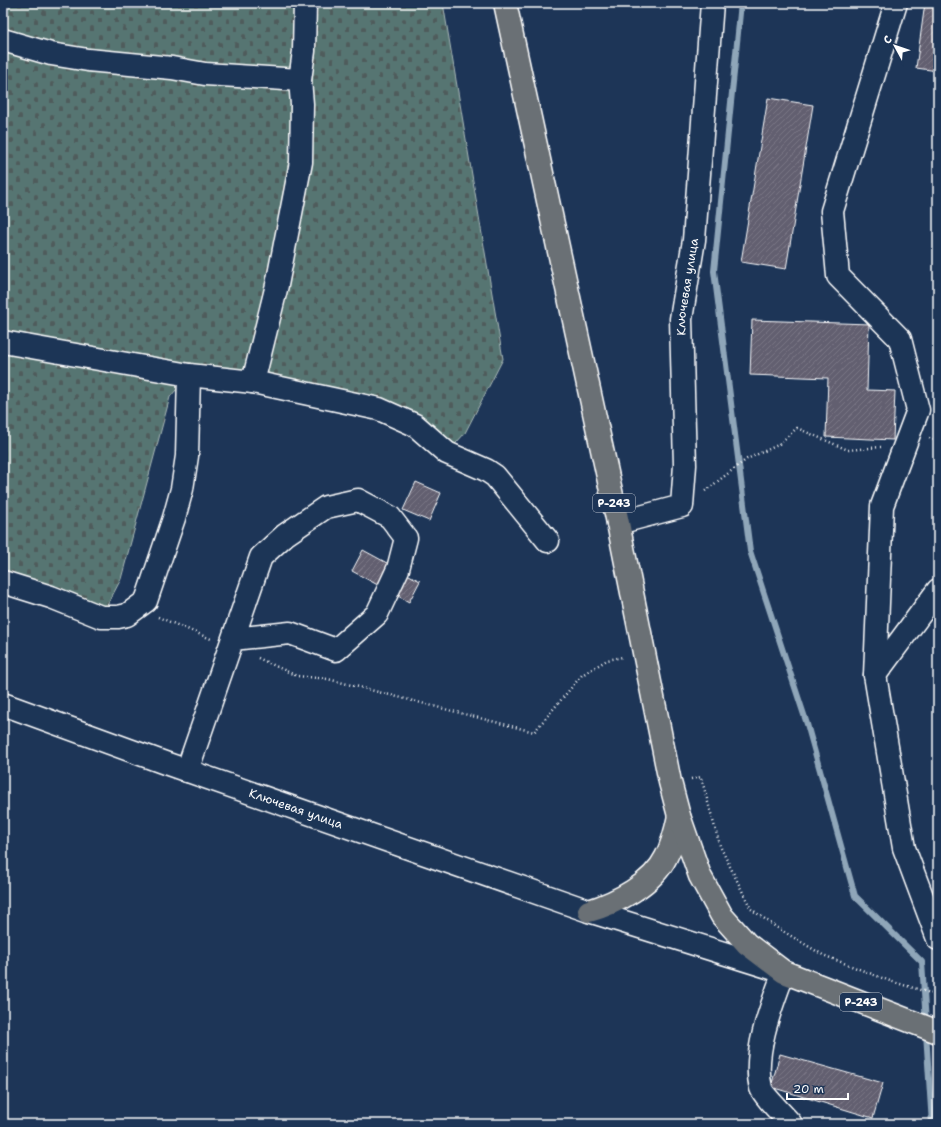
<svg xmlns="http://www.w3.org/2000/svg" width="941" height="1127" viewBox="0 0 941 1127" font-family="'Shantell Sans',sans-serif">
<defs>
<pattern id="cemetery-stones" width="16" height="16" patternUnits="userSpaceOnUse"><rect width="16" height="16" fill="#577472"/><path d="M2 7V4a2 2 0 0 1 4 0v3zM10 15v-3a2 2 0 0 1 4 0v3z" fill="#505c5b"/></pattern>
<pattern id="building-hatch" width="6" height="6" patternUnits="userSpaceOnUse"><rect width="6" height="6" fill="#625e70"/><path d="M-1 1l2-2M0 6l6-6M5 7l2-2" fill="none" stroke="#7a7685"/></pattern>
</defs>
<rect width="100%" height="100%" fill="#1d3557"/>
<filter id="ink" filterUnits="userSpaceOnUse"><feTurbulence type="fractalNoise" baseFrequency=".025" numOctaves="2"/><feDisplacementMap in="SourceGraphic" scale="8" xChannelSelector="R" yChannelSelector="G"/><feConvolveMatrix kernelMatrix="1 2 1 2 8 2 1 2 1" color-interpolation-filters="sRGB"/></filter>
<g filter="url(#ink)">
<polygon fill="url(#cemetery-stones)" stroke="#abbab8" points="3,3 443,3 503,359 465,433 447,453 415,425 189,375 170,397 121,579 101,617 3,582"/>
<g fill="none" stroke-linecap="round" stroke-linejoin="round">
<g stroke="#8fa6b9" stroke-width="6">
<polyline points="741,3 714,271 750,551 807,724 855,896 922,962 926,1023"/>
<polyline points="926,1033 932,1124"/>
</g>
</g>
<g fill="url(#building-hatch)" stroke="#fff">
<polygon points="925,3 938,3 938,71 916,68"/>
<polygon points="768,98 813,105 786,269 741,262"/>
<polygon points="752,320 869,324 867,390 895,391 893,440 826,437 828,378 750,375"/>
<polygon points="416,482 441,493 429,521 403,510"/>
<polygon points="363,550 420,581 409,602 352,571"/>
<polygon points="780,1054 883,1083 873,1118 771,1087"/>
</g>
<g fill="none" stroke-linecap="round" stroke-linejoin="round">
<defs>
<g id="minor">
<polyline points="896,3 832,211 838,276 900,339 918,410 882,506 875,675 904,848 938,939"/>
<polyline points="3,40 51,54 88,60 172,68 205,74 300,80"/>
<polyline points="3,342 189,375 253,382 379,409 415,425 447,453 486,470 495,476 548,541"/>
<polyline points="253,382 277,285 301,162 302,104 300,80 304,51 305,3"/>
<path id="s1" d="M618 523 682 506 685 465 681 319 694 240 712 3"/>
<polyline points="3,582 51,597 101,617 118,617 127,615 146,601 174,518 182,489 187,456 189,375"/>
<polyline points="875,675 938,590"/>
<path id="s2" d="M3 704 165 763 589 911 784 972C772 1004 752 1054 761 1088 763 1095 785 1117 791 1124"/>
<polyline points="187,771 261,557 285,535 326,507 358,500 390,517 406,538 398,569 377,614 336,650 290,633 233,639"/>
</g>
<path id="major" d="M589 911C616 903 653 884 666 857 673 844 676 830 679 816"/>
<polyline id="highway" points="505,3 618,523 670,782 679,816 700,876 722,916 747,944 784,972 938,1032"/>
</defs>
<use href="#minor" stroke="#fff" stroke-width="25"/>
<use href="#major" stroke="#fff" stroke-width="25"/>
<use href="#highway" stroke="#fff" stroke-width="25"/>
<g stroke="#fff" stroke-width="2.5" stroke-dasharray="1 3" stroke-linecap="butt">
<polyline points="929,438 938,441"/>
<polyline points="705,491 747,459 778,445 797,428 848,450 881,447"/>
<polyline points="158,617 211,639"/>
<polyline points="258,658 297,676 328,679 534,732 582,675 607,660 623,657"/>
<polyline points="691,779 701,777 720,846 751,909 776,927 823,955 890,981 934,994 938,994"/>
</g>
<use href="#minor" stroke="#1d3557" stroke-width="22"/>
<use href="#major" stroke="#6a7074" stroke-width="22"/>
<use href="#highway" stroke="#6a7074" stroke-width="22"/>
</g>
</g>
<g text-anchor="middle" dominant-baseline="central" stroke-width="3" stroke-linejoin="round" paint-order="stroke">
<g fill="#1d3557" stroke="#bbc2cd" stroke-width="1">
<rect x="593" y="494" width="42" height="18" rx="3"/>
<rect x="840" y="993" width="42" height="18" rx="3"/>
</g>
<g font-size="11" font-weight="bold" fill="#fff">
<text x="614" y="503">Р-243</text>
<text x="861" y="1002">Р-243</text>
</g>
<g font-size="12" fill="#fff" stroke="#1d3557">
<text stroke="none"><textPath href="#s1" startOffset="286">Ключевая улица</textPath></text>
<text stroke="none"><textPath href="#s2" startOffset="311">Ключевая улица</textPath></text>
</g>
</g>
<rect width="941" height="1127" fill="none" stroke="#1d3557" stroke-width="16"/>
<rect x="8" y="8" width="925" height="1111" fill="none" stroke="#fff" stroke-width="1.5" filter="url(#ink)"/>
<g transform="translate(895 46) rotate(310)" stroke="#1d3557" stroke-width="3" paint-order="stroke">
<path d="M0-3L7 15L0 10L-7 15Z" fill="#ffffff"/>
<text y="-6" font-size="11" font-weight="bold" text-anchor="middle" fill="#ffffff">С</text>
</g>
<path d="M787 1093v6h61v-6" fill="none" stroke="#ffffff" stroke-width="2"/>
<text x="793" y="1093" font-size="12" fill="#ffffff" stroke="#1d3557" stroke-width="3" paint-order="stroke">20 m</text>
</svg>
